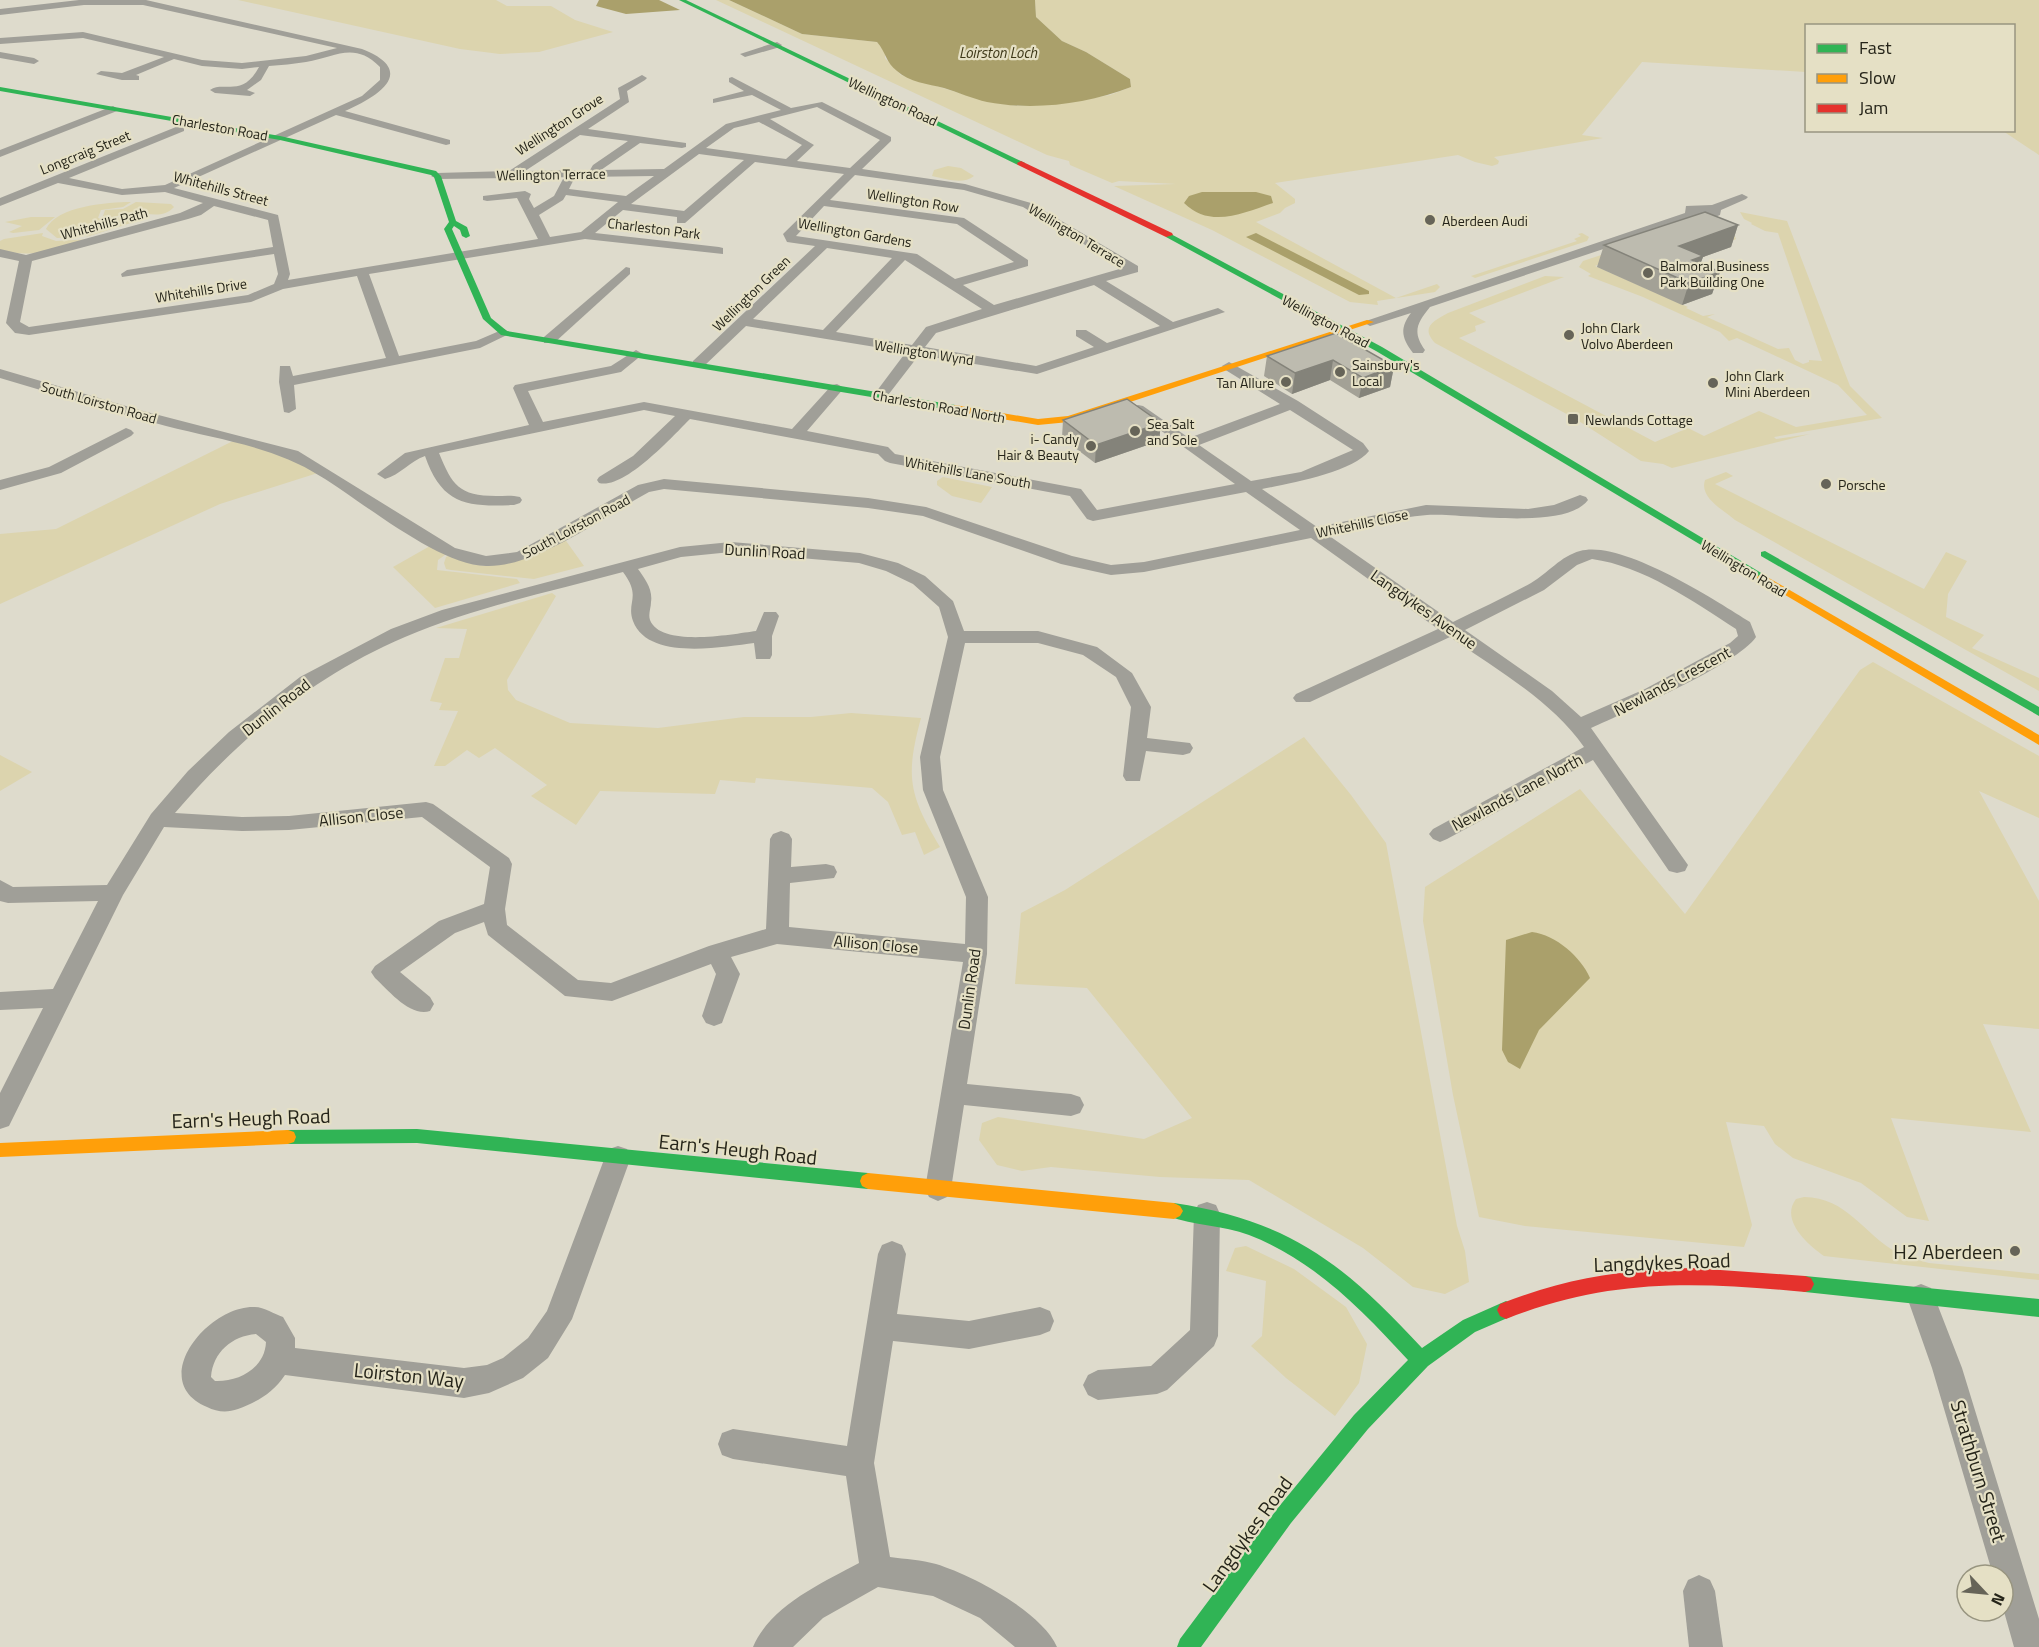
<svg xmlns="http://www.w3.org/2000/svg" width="2039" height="1647" viewBox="0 0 2039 1647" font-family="'Titillium Web',sans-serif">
<rect width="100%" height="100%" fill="#dedbcc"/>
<g fill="#dcd4ae">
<polygon points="238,0 496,0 507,6 551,6 575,20 613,32 539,52 500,54 460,49"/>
<polygon points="716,0 729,0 802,34 877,42 885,51 885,58 901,75 985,101 1017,106 1065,103 1110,95 1131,87 1130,79 1086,52 1062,41 1036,17 1035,0 2039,0 2039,155 2003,131 2014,130 2014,26 1806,26 1806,72 1642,62 1582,135 1603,138 1494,157 1499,161 1498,164 1492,166 1475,162 1458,155 1275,183 1295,199 1295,203 1285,208 1280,213 1256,222 1396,298 1437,284 1440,287 1435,292 1377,301 1378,305 1350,302 1212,230 1114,186 1176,184 1119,181 1112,183 1070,165 1069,161 1047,155"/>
<path d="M948 166 961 168 974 176C963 185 946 179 932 176L934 170Z"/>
<path d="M131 202 123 207 101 210 98 218 107 220 85 232 81 237 57 238 46 229C57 206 108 202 131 202Z"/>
<path d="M136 202 171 204 174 207C162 220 147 212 132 213 121 213 114 220 103 216L105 210 123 209Z"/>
<path d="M1740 212 1787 221 1850 386 1882 418 1774 437 1776 439 1810 434 1672 468 1663 464 1641 461 1574 418 1435 343C1420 327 1434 321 1448 313L1545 276 1564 277 1469 313 1486 322 1475 326 1476 331 1459 338 1655 442 1688 428 1704 436 1759 411 1796 427 1867 415 1838 385 1737 338 1729 341 1720 332 1643 297 1588 276 1591 274 1579 267 1583 261 1689 226 1732 229 1736 239 1732 241 1615 258 1595 266 1688 307 1686 308 1703 316 1715 314 1707 317 1778 349 1789 348 1795 360 1803 364 1809 362V360L1822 361 1778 233 1765 231 1751 224 1752 223 1744 219Z"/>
<polygon points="125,215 147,218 86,237 109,221"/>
<polygon points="31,217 55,217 39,230 13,233 9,232 22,226 5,222"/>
<path d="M43 233 42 236 56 241 92 239C56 249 38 259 0 250V241L4 239Z"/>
<polygon points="1582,233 1589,237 1587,241 1475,278 1471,276 1577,241 1574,239 1581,236 1578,234"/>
<polygon points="237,439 324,471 220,504 0,604 0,534 56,529"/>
<path d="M1726 472 1733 476 1715 484 1924 589 1946 552 1967 561 1948 594 1946 617 1984 635 1972 648 2039 678V691L1735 520C1724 510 1699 498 1705 480Z"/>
<polygon points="943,477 992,487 981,503 952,496 937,485 937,481"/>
<polygon points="564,538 584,566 534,579 451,570 446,569 444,563 446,557 452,554 471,564 486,566"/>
<polygon points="430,546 449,552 438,560 437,570 517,579 520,583 435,608 393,567"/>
<path d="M552 593 556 596 507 680 508 690 516 700 570 723 658 728 744 717H811L851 713 921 718C905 777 909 795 940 847L924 855 915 832 902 835 888 802 872 788 756 778 755 783 720 780 715 794 600 791 576 825 531 796 547 785 495 748 479 758 467 750 445 766H434L458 711 439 710 442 703 430 701 445 658H459L467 629 436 628Z"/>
<polygon points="1873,662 2039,756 2039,818 1979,791 2039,901 2039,1029 1983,1024 2031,1132 1891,1118 1929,1221 1907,1217 1861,1183 1793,1158 1775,1144 1764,1126 1726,1122 1752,1225 1744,1247 1525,1226 1479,1217 1453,1095 1423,921 1425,887 1580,789 1685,914 1860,670"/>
<polygon points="1304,737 1351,795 1386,843 1457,1226 1465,1251 1469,1282 1445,1294 1413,1287 1363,1248 1249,1180 1160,1177 1051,1167 1022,1171 997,1165 979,1140 982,1123 998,1117 1144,1139 1192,1118 1087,988 1015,984 1021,913 1065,890"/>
<polygon points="0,755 32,772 0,791"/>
<path d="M1804 1197C1847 1197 1864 1235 1898 1253 1908 1258 1919 1260 1929 1263L2039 1274V1280L1824 1256C1807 1244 1780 1220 1796 1199Z"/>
<polygon points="1246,1246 1294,1269 1346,1307 1367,1344 1359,1383 1335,1416 1286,1378 1251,1346 1262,1336 1266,1281 1226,1271 1235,1248"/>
</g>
<g fill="#aaa06b">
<polygon points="599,0 659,0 680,10 626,14 596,6"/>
<path d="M729 0H1035L1036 17 1062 41 1086 52 1130 79 1131 87C1087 104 1034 111 987 102 973 99 958 92 944 88 928 84 909 82 897 71 886 63 886 52 877 42L802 34Z"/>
<path d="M1202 192H1256L1271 196 1273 203C1244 213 1210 229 1184 203L1189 196Z"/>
<polygon points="1256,233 1369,291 1369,294 1359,295 1246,237"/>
<path d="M1532 932C1556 935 1581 957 1590 978L1539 1030 1520 1069 1508 1062 1502 1050 1506 940Z"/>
</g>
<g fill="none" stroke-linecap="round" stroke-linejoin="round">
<g fill="#a09f98" fill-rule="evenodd">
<path d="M79 0H146L362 49C418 71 379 96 345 111L450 140V144L446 145 336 115 174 188 278 215 290 274 288 280 538 239 517 198 487 201 483 200V196L525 191 531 194 529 199 534 208 554 196 563 179 573 181 569 189 626 196 654 176 437 179 431 176 437 173 509 171 620 99 618 88 642 75 647 78 645 80 627 91 629 102 588 129 686 143V147L682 148 640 143 601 170 664 169 726 124 781 110 752 95 713 103V99L744 91 729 82V78L732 77 791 108 822 102 891 137V141L862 169 965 184 1031 203 1138 266V272L1106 281 1173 322 1218 308 1225 312 1037 374 919 355 885 399 880 400 873 396 906 352 746 326 703 367H693V361L815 246 787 242 783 234 844 174 755 162 685 223H677V217L623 210 595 233 719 247 723 248V254L585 239 369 274 399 356 476 341 504 329 511 333 480 348 294 385 296 409 289 413 284 412 279 382 280 366H290L293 376 386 358 357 276 283 289 251 302 29 335 15 333 6 323 19 261 0 257V249L26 255 180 213 203 203 165 192 122 195 58 183 0 206V198L176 127H184V131L69 178 122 189 165 185 362 96 380 80V67C354 41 336 57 306 62 294 64 281 65 269 66L261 80 247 90 255 93 250 96 215 93 210 90C224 80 242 99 259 67L242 69 202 66 174 59 136 75 139 76V80H122L96 74 101 71 122 73 164 57 83 38 0 44V38L83 32 202 60 242 63 306 56 337 48 143 5H84L0 15V9ZM817 107 880 140 850 168 797 161 814 145 770 119ZM759 122 802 145 786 159 706 148 734 128ZM580 135 628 141 593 165 590 170 525 171ZM699 154 744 160 684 211 631 204ZM855 175 964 190 1023 207 1123 268 994 305 963 285 1028 266V260L964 218 830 200ZM566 195 618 202 581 232 550 237 539 215 563 200ZM214 206 268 220 273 247 127 270 121 274 122 277 274 254 278 274 274 284 248 295 29 327 20 322 32 261 188 219 201 215ZM824 206 957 224 1014 262 955 279 917 254 796 236ZM827 248 892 258 823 330 753 319ZM905 260 982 309 926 327 912 345 836 332ZM1094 285 1160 326 1107 343 1086 330H1076V336L1094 347 1036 366 925 347 936 333Z"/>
<polygon points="777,42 782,45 780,47 745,57 740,54"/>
<polygon points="0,52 34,58 39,61 34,64 0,58"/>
<polygon points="113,106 118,109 117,111 0,157 0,150"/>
<path d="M1742 194 1748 197 1746 199 1721 210 1720 215 1708 220 1696 218 1430 307C1417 323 1412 332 1425 350L1423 353H1413C1402 338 1399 329 1411 313L1370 326 1363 322 1685 213 1686 206 1712 205Z"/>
<polygon points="626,267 630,268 630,274 554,343 544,343 544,337"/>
<path d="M636 350 643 354 621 372 528 391 543 422 644 402 792 429 832 385 837 384 844 388 807 431 888 447 895 454 1081 489 1097 510 1235 484 1131 409 1138 405 1143 406 1189 438 1280 404 1224 369 1222 366 1229 362 1298 401 1363 443 1369 451C1353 472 1288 484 1262 489L1317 527 1426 505 1528 509 1554 505 1580 495 1586 497 1588 500C1565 531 1463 513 1427 515 1395 517 1360 528 1328 535L1453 622C1479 609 1506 597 1531 583 1548 573 1561 556 1580 551 1621 539 1715 600 1750 622L1756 637C1737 665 1626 712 1591 728L1688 865 1685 871 1677 873 1669 871 1593 760 1447 839 1440 842 1433 839 1429 834 1433 829 1584 747C1551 700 1497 670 1450 637L1310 702H1296L1293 698 1296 694 1438 629 1311 538 1144 572 1111 575 1061 564 923 516 868 508 664 489 649 492C605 516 535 568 486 566 438 565 363 502 320 476 275 447 217 439 166 426 110 411 55 394 0 378V369L143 411 298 451 455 548 486 556 517 552 638 485 664 479 868 498 926 507 1072 556 1111 565 1144 562 1300 530 1246 492 1093 521 1087 519 1070 496 890 463 885 461 878 454 690 419C673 436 624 490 599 483L597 480 599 477 633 456 675 416 644 410 439 453C452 485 459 496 496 496 504 496 512 495 520 497L522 500 520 503 514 505C467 507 442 505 425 456 410 461 400 475 385 479L377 474 405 453 529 425 513 388 515 385 611 366ZM1290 410 1353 450 1301 472 1251 481 1199 445ZM1592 559C1643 566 1693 601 1736 629L1738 636 1730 643 1645 689 1581 717 1552 691 1465 630 1544 590 1577 565Z"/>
<polygon points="126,428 131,430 134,433 131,436 61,473 0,490 0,480 49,467"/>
<path d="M731 542 860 553 898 563 925 576 953 601 964 631H1038L1097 647 1132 673 1151 707 1147 738 1190 743 1193 748 1190 753 1183 755 1146 751 1140 781H1126L1123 776 1131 707 1116 677 1083 655 1038 643H965L940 757 943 790 988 897 987 954 967 1084 1071 1094 1080 1097 1084 1105 1080 1113 1071 1116 964 1105 951 1189 947 1197 938 1201 929 1197 925 1189 963 962 777 944 731 957 740 974 722 1023 714 1026 706 1023 702 1016 716 974 711 964 612 1001 565 996 488 935 484 922 455 933 400 972 430 997 434 1004 430 1011C410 1017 389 991 375 978L371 972 375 966 439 921 484 904 490 867 422 817 289 830 242 831 164 827 123 895 9 1126 0 1129V1093L43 1008 0 1010V992L53 989 98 901 8 903 0 901V880L13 887 107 885 151 814 188 771 229 732 300 677 391 629 442 610 680 547ZM731 552 859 563 886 571 913 584 939 607 948 637 920 757 923 790 966 897 965 944 789 927 790 883 834 878 837 872 834 866 826 864 791 867 792 839 789 834 781 831 773 834 770 839 766 929 709 946 611 983 578 980 507 925 505 909 512 864 509 858 433 804 426 802 289 816 242 817 175 813C238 739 315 675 405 637 474 607 550 592 623 572 642 597 626 602 633 621 648 661 722 647 754 643L756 659H770L772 655V636L779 616 776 612H764L756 631C733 634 661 648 650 620 648 614 651 608 651 602 653 589 645 579 638 569L681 557Z"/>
<path d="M618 1146 627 1149 631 1157 572 1319 548 1358 523 1378 489 1393 464 1398 285 1375C273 1393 257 1402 238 1409 227 1413 217 1412 207 1407 147 1382 206 1307 253 1307 263 1306 274 1314 283 1317L295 1338V1348L464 1368 487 1365 503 1358 528 1338 547 1311 605 1157 609 1149ZM256 1334 266 1342C265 1368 239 1382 215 1381L211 1377C213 1352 232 1336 256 1334Z"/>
<polygon points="1207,1202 1216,1205 1220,1214 1218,1336 1214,1346 1167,1390 1157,1394 1098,1400 1088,1395 1083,1385 1088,1375 1098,1370 1151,1366 1190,1330 1194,1214 1198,1205"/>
<path d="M892 1241 902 1245 906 1254 897 1314 969 1321 1040 1307 1050 1311 1054 1321 1050 1331 1040 1335 969 1349 893 1341 874 1463 890 1557C905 1559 922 1560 936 1564 972 1575 1042 1612 1057 1647H1015L980 1618 933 1596 878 1587 823 1618 793 1647H753C770 1606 822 1583 859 1563L846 1476 733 1459 722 1455 718 1444 722 1433 733 1429 847 1446 878 1254 882 1245Z"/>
<polygon points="1921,1284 1931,1288 1962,1368 2039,1619 2039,1647 2014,1647 2003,1608 2003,1575 1993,1575 1932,1368 1907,1297 1911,1288"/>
<polygon points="1699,1575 1710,1580 1715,1591 1723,1647 1689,1647 1683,1591 1688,1580"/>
</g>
<g fill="#30b455" fill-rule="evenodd">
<polygon points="679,0 686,0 1025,163 1018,165"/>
<polygon points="0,87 280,136 436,171 441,176 456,221 467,227 470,236 466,238 462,236 460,230 454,226 452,229 491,318 507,331 955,405 960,408 955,411 501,335 483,319 444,229 449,222 434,177 431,175 280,140 0,91"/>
<polygon points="1169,233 1382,347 1768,577 1766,579 1758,579 1376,351 1166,237 1166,233"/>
<polygon points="1765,551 2039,707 2039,716 1761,556 1761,552"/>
<polygon points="417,1129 868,1173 874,1176 876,1181 874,1186 868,1189 417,1143 288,1144 282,1142 280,1137 282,1132 288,1130"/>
<path d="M1174 1203C1291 1221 1344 1264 1422 1348L1463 1320 1506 1301 1512 1304 1515 1310 1512 1316 1475 1332 1428 1366 1368 1429 1291 1523 1201 1647H1177L1180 1639 1277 1509 1354 1415 1408 1360C1362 1310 1314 1260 1249 1235 1223 1225 1194 1226 1168 1216L1165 1211 1168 1206Z"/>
<polygon points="1805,1276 2039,1299 2039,1317 1805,1292 1799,1290 1796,1284 1799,1278"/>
</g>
<g fill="#ff9f0a" fill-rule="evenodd">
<polygon points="1367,320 1374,322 1069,422 1038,425 955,411 950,408 955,405 1038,419 1068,416"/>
<polygon points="1762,574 2039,735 2039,745 1758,579 1756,577"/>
<polygon points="288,1130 294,1132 296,1137 294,1142 288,1144 0,1157 0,1143"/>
<polygon points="868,1173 1174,1203 1180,1206 1183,1211 1180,1216 1174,1219 868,1189 862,1186 860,1181 862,1176"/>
</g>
<g fill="#e5322d" fill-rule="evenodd">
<polygon points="1021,161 1172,233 1173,235 1166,237 1018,165 1017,163"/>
<path d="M1692 1268 1805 1276 1811 1278 1814 1284 1811 1290 1805 1292C1697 1282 1609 1278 1506 1319L1500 1316 1497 1310 1500 1304C1566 1278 1620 1270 1692 1268Z"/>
</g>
</g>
<g fill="#a3a196">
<polygon points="1738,225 1731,247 1703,257 1700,264 1720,272 1712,294 1682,305 1597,267 1604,245"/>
<polygon points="1336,333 1394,366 1390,387 1359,398 1330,380 1292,394 1264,376 1267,356"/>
<polygon points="1063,420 1161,423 1159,441 1095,463 1062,438"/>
</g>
<g fill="#84837a">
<polygon points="1738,225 1731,247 1703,257 1695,278 1684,282 1691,261 1679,246"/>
<polygon points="1720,272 1712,294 1682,305 1689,283"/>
<polygon points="1333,360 1330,380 1292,394 1295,373"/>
<polygon points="1394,366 1390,387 1359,398 1363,378"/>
<polygon points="1161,423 1159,441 1095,463 1096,445"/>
</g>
<g fill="#bdbbaf" stroke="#84837a" stroke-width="1.5">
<polygon points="1705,212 1738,225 1679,246 1703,256 1692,260 1720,272 1689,283 1604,245"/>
<polygon points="1336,333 1394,366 1363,378 1333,360 1295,373 1267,356"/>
<polygon points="1127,399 1161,423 1096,445 1063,420"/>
</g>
<g fill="#666458" stroke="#e5e0c5" stroke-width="2">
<circle cx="1430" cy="220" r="6"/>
<circle cx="1648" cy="273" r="6"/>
<circle cx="1569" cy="335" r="6"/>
<circle cx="1340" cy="372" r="6"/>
<circle cx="1286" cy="382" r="6"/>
<circle cx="1713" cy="383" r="6"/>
<rect x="1567" y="413" width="12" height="12" rx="3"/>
<circle cx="1135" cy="431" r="6"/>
<circle cx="1091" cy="446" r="6"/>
<circle cx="1826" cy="484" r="6"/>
<circle cx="2015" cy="1251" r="6"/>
</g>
<g text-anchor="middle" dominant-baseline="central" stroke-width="4.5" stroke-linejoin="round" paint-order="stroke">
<g font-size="14" fill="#252419" stroke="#e5e0c5">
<text transform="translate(893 101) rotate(25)">Wellington Road</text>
<text transform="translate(559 124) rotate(-33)">Wellington Grove</text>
<text transform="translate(220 127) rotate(10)">Charleston Road</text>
<text transform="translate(85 152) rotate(-22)">Longcraig Street</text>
<text transform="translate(551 174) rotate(-1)">Wellington Terrace</text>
<text transform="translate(221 188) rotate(15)">Whitehills Street</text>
<text transform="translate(913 200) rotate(9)">Wellington Row</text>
<text transform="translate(104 223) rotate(-15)">Whitehills Path</text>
<text transform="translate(654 228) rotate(7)">Charleston Park</text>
<text transform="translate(855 232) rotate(10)">Wellington Gardens</text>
<text transform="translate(1077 235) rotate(31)">Wellington Terrace</text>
<text transform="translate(201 290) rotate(-9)">Whitehills Drive</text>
<text transform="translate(751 293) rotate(-44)">Wellington Green</text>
<text transform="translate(1326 321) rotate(28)">Wellington Road</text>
<text transform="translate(924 352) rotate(9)">Wellington Wynd</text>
<text transform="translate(99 402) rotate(16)">South Loirston Road</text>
<text transform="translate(939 406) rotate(10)">Charleston Road North</text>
<text transform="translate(968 472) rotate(10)">Whitehills Lane South</text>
<text transform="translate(1362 523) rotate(-12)">Whitehills Close</text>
<text transform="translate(576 526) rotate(-28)">South Loirston Road</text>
<text transform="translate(1744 568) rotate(31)">Wellington Road</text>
</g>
<g font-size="14" fill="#252419" stroke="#e5e0c5" text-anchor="start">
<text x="1442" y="220">Aberdeen Audi</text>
<text x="1660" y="265">Balmoral Business<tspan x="1660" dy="16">Park Building One</tspan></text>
<text x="1581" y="327">John Clark<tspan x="1581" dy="16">Volvo Aberdeen</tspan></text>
<text x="1352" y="364">Sainsbury's<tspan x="1352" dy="16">Local</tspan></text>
<text x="1725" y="375">John Clark<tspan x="1725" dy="16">Mini Aberdeen</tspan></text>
<text x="1274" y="382" text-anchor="end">Tan Allure</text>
<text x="1585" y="419">Newlands Cottage</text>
<text x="1147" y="423">Sea Salt<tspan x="1147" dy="16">and Sole</tspan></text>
<text x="1079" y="438" text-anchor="end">i- Candy<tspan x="1079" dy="16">Hair &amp; Beauty</tspan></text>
<text x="1838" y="484">Porsche</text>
</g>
<g font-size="15" font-style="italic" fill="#3d3717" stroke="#e5e0c5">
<text x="998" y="52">Loirston Loch</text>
</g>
<g font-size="16" fill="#252419" stroke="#e5e0c5">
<text transform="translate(765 551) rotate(3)">Dunlin Road</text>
<text transform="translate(1424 609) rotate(35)">Langdykes Avenue</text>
<text transform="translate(1672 681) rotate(-28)">Newlands Crescent</text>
<text transform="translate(276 707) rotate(-38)">Dunlin Road</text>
<text transform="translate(1517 792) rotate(-28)">Newlands Lane North</text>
<text transform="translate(361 816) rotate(-6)">Allison Close</text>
<text transform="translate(876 944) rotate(5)">Allison Close</text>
<text transform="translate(969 989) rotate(-82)">Dunlin Road</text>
</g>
<g font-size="20" fill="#252419" stroke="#e5e0c5">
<text transform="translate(251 1118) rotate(-2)">Earn's Heugh Road</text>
<text transform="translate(738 1149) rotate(6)">Earn's Heugh Road</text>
<text transform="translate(1662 1262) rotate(-2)">Langdykes Road</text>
<text transform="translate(409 1375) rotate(6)">Loirston Way</text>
<text transform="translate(1979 1471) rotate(73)">Strathburn Street</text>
<text transform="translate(1247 1534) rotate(-54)">Langdykes Road</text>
</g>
<g font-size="20" fill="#252419" stroke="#e5e0c5" text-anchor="end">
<text x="2003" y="1251">H2 Aberdeen</text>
</g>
</g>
<rect x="1805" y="24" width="210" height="108" fill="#e5e0c5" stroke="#989580" stroke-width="1.5"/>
<rect x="1817" y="44" width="30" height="9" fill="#30b455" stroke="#989580" stroke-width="1.5"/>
<text x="1859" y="54" font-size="18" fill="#252419">Fast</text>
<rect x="1817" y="74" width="30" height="9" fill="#ff9f0a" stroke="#989580" stroke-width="1.5"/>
<text x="1859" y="84" font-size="18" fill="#252419">Slow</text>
<rect x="1817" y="104" width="30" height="9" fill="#e5322d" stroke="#989580" stroke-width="1.5"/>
<text x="1859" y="114" font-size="18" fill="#252419">Jam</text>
<g transform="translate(1985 1593) rotate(116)"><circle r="28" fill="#e5e0c5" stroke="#989580" stroke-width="1.5"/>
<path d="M0-4.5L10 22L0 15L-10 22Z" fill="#666458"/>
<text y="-9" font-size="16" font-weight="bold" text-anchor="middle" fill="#252419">N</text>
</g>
</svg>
